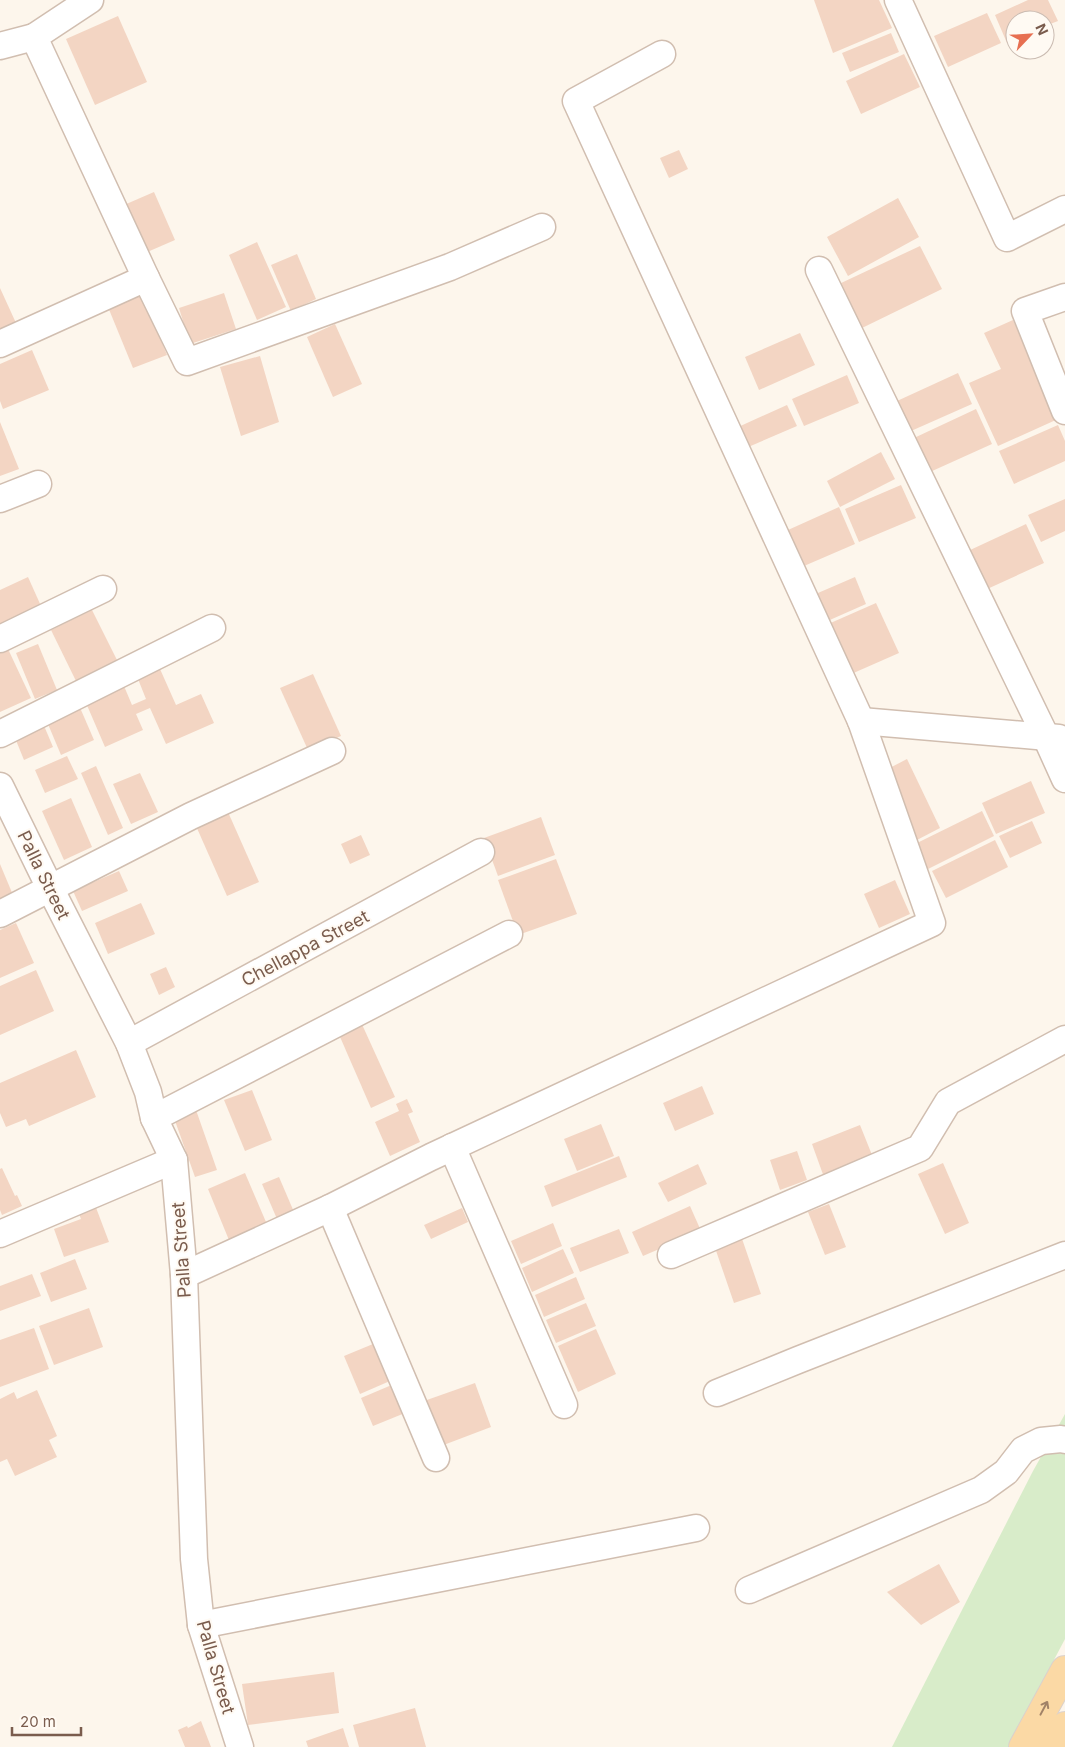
<svg xmlns="http://www.w3.org/2000/svg" width="1065" height="1747" viewBox="0 0 1065 1747" font-family="Inter,sans-serif">
<rect width="100%" height="100%" fill="#fdf6ec"/>
<polygon fill="#d8ecc9" points="1065,1414 1065,1639 1008,1747 892,1747 1033,1471"/>
<g fill="#f3d5c3">
<polygon points="814,0 879,0 892,28 833,53"/>
<polygon points="1028,0 1048,0 1058,21 1045,26 1045,20 1015,20 1015,40 1007,43 995,15"/>
<polygon points="987,13 1001,43 948,67 934,36"/>
<polygon points="118,16 147,82 95,105 66,39"/>
<polygon points="891,33 899,52 850,72 842,53"/>
<polygon points="904,54 920,87 861,114 846,81"/>
<polygon points="679,150 688,169 669,178 660,158"/>
<polygon points="154,192 175,240 145,253 124,205"/>
<polygon points="898,198 919,237 848,276 827,237"/>
<polygon points="257,242 286,307 257,320 229,255"/>
<polygon points="920,246 942,289 862,328 839,284"/>
<polygon points="297,254 316,299 291,311 271,265"/>
<polygon points="0,288 16,323 0,330"/>
<polygon points="142,293 167,355 133,368 108,307"/>
<polygon points="224,293 236,329 190,344 179,308"/>
<polygon points="1013,320 1058,419 998,446 969,383 1001,369 984,333"/>
<polygon points="335,324 362,384 333,397 307,337"/>
<polygon points="800,333 815,365 759,390 745,357"/>
<polygon points="32,350 49,390 3,409 0,401 0,364"/>
<polygon points="260,356 279,422 241,436 220,367"/>
<polygon points="958,373 972,404 911,431 897,401"/>
<polygon points="847,375 859,403 804,426 792,399"/>
<polygon points="787,405 797,426 746,448 736,428"/>
<polygon points="976,409 992,444 930,472 914,438"/>
<polygon points="0,422 19,469 0,476"/>
<polygon points="1058,425 1065,441 1065,461 1014,484 999,451"/>
<polygon points="881,452 895,479 840,507 827,481"/>
<polygon points="901,485 916,518 859,542 845,509"/>
<polygon points="1065,499 1065,531 1041,542 1028,515"/>
<polygon points="839,507 855,544 804,566 788,530"/>
<polygon points="1026,524 1044,563 985,590 968,551"/>
<polygon points="28,577 41,606 0,624 0,590"/>
<polygon points="855,577 866,604 823,623 811,596"/>
<polygon points="876,603 899,653 849,675 826,625"/>
<polygon points="92,610 117,660 76,681 51,630"/>
<polygon points="38,644 57,690 35,699 16,653"/>
<polygon points="8,649 31,698 0,712 0,652"/>
<polygon points="160,669 176,705 201,694 214,723 166,744 150,708 136,714 143,730 105,747 83,696 121,679 132,705 146,699 138,679"/>
<polygon points="313,674 341,736 308,750 280,688"/>
<polygon points="78,703 94,740 61,755 45,717"/>
<polygon points="42,721 53,747 24,760 13,733"/>
<polygon points="67,756 78,779 45,793 35,770"/>
<polygon points="907,759 940,828 915,841 882,772"/>
<polygon points="96,766 123,828 108,835 81,773"/>
<polygon points="140,773 158,812 131,824 113,784"/>
<polygon points="1031,781 1045,813 996,834 982,803"/>
<polygon points="71,798 92,847 64,860 42,811"/>
<polygon points="982,811 994,836 928,869 915,844"/>
<polygon points="228,812 259,882 227,896 196,826"/>
<polygon points="541,817 555,855 498,876 484,838"/>
<polygon points="1032,821 1042,843 1010,858 999,836"/>
<polygon points="361,835 370,855 350,864 341,844"/>
<polygon points="995,840 1008,867 946,898 932,871"/>
<polygon points="556,859 577,914 518,935 498,880"/>
<polygon points="0,864 13,895 0,900"/>
<polygon points="119,871 128,891 82,911 73,891"/>
<polygon points="895,880 910,914 879,928 864,894"/>
<polygon points="141,903 155,934 108,954 95,923"/>
<polygon points="16,923 34,963 0,978 0,930"/>
<polygon points="166,967 175,987 159,995 150,974"/>
<polygon points="36,970 54,1011 0,1035 0,986"/>
<polygon points="360,1020 395,1097 371,1108 337,1030"/>
<polygon points="76,1050 96,1097 29,1126 26,1119 6,1127 0,1113 0,1083"/>
<polygon points="702,1086 714,1114 675,1131 663,1103"/>
<polygon points="252,1090 272,1140 245,1151 224,1100"/>
<polygon points="407,1099 413,1112 408,1114 420,1142 390,1156 375,1122 399,1111 396,1104"/>
<polygon points="196,1110 217,1170 195,1177 174,1118"/>
<polygon points="601,1124 614,1156 577,1171 564,1139"/>
<polygon points="860,1125 874,1160 825,1180 812,1144"/>
<polygon points="797,1151 807,1180 780,1190 770,1160"/>
<polygon points="619,1156 627,1177 552,1207 544,1186"/>
<polygon points="943,1163 969,1223 945,1234 918,1174"/>
<polygon points="698,1164 707,1184 668,1202 658,1183"/>
<polygon points="2,1168 15,1196 17,1195 22,1206 2,1215 0,1210 0,1169"/>
<polygon points="245,1173 269,1229 231,1245 208,1189"/>
<polygon points="279,1177 294,1212 277,1219 262,1184"/>
<polygon points="829,1204 846,1247 825,1255 808,1212"/>
<polygon points="95,1205 109,1242 64,1257 54,1229 81,1219 78,1211"/>
<polygon points="690,1206 701,1231 643,1256 632,1232"/>
<polygon points="462,1208 468,1222 431,1239 424,1225"/>
<polygon points="553,1223 562,1246 521,1264 511,1241"/>
<polygon points="619,1229 629,1253 580,1272 570,1248"/>
<polygon points="740,1233 761,1294 734,1303 713,1242"/>
<polygon points="563,1249 574,1273 532,1292 522,1268"/>
<polygon points="75,1259 87,1289 51,1302 40,1273"/>
<polygon points="32,1274 41,1296 0,1311 0,1286"/>
<polygon points="576,1277 585,1299 544,1317 535,1295"/>
<polygon points="586,1303 596,1326 556,1343 546,1320"/>
<polygon points="89,1308 103,1347 54,1365 39,1326"/>
<polygon points="34,1328 49,1369 0,1387 0,1340"/>
<polygon points="596,1329 616,1374 578,1392 558,1346"/>
<polygon points="373,1344 390,1381 360,1394 344,1356"/>
<polygon points="475,1383 491,1427 441,1446 424,1401"/>
<polygon points="394,1384 405,1413 373,1426 361,1398"/>
<polygon points="37,1390 57,1436 49,1440 57,1457 15,1476 7,1459 0,1462 0,1399 14,1392 17,1399"/>
<polygon points="939,1564 960,1602 921,1625 887,1592"/>
<polygon points="334,1672 339,1713 248,1725 242,1684"/>
<polygon points="415,1708 426,1747 359,1747 353,1725"/>
<polygon points="201,1721 211,1747 185,1747 178,1730 187,1726 188,1728"/>
<polygon points="343,1728 349,1747 308,1747 306,1741"/>
</g>
<g fill="none" stroke-linecap="round" stroke-linejoin="round">
<defs>
<g id="minor">
<polyline points="898,0 1007,238 1065,209"/>
<polyline points="0,46 34,37"/>
<polyline points="819,270 1046,737 1065,779"/>
<polyline points="146,278 187,362 450,267 542,227"/>
<polyline points="1065,297 1025,311 1065,411"/>
<polyline points="0,344 146,278 34,37 90,0"/>
<polyline points="0,499 38,484"/>
<polyline points="0,639 103,589"/>
<polyline points="861,721 1059,738"/>
<polyline points="0,734 212,628"/>
<polyline points="0,786 50,888 129,1043 148,1092 154,1118 174,1160 184,1275 194,1559 201,1625 240,1747"/>
<polyline points="0,914 191,816 332,751"/>
<polyline points="129,1043 481,852"/>
<polyline points="154,1118 509,934"/>
<polyline points="452,1147 564,1405"/>
<polyline points="330,1208 436,1458"/>
<polyline points="0,1234 174,1160"/>
<polyline points="671,1255 920,1148 948,1102 1065,1039"/>
<polyline points="184,1275 330,1208 431,1157 932,923 861,721 576,101 662,54"/>
<polyline points="717,1393 798,1360 1065,1255"/>
<polyline points="749,1590 981,1490 1006,1472 1023,1450 1041,1441 1061,1439 1065,1440"/>
<polyline points="201,1625 696,1528"/>
</g>
<g id="major">
<polyline points="1023,1747 1065,1670"/>
<polyline points="1053,1747 1065,1726"/>
</g>
</defs>
<use href="#minor" stroke="#d1beb0" stroke-width="29"/>
<use href="#major" stroke="#dad1cd" stroke-width="30"/>
<use href="#minor" stroke="#fff" stroke-width="26"/>
<use href="#major" stroke="#fbd9a5" stroke-width="28"/>
</g>
<defs><path id="oneway-shaft" d="M-6 0H5M1.5-3L5.5 0L1.5 3" fill="none" stroke-width="1.6" stroke-linecap="round" stroke-linejoin="round" transform="scale(1.25)"/></defs>
<use stroke="#a18267" href="#oneway-shaft" transform="translate(1044 1708) rotate(-62)"/>
<g text-anchor="middle" dominant-baseline="central" stroke-width="4" stroke-linejoin="round" paint-order="stroke">
<g font-size="18" fill="#7a5c4d" stroke="#fffaf3">
<text transform="translate(44 875) rotate(64)">Palla Street</text>
<text transform="translate(305 948) rotate(-28)">Chellappa Street</text>
<text transform="translate(181 1250) rotate(-94)">Palla Street</text>
<text transform="translate(216 1667) rotate(74)">Palla Street</text>
</g>
</g>
<g transform="translate(1030 35) rotate(65)"><circle r="24" fill="#fffaf3" stroke="#cabbb1"/>
<path d="M0-4L9 19L0 12L-9 19Z" fill="#e76f51"/>
<text y="-8" font-size="14" font-weight="bold" text-anchor="middle" fill="#7a5c4d">N</text>
</g>
<path d="M12 1727v8h69v-8" fill="none" stroke="#7a5c4d" stroke-width="2.5"/>
<text x="20" y="1727" font-size="15" fill="#7a5c4d" stroke="#fffaf3" stroke-width="4" paint-order="stroke">20 m</text>
</svg>
